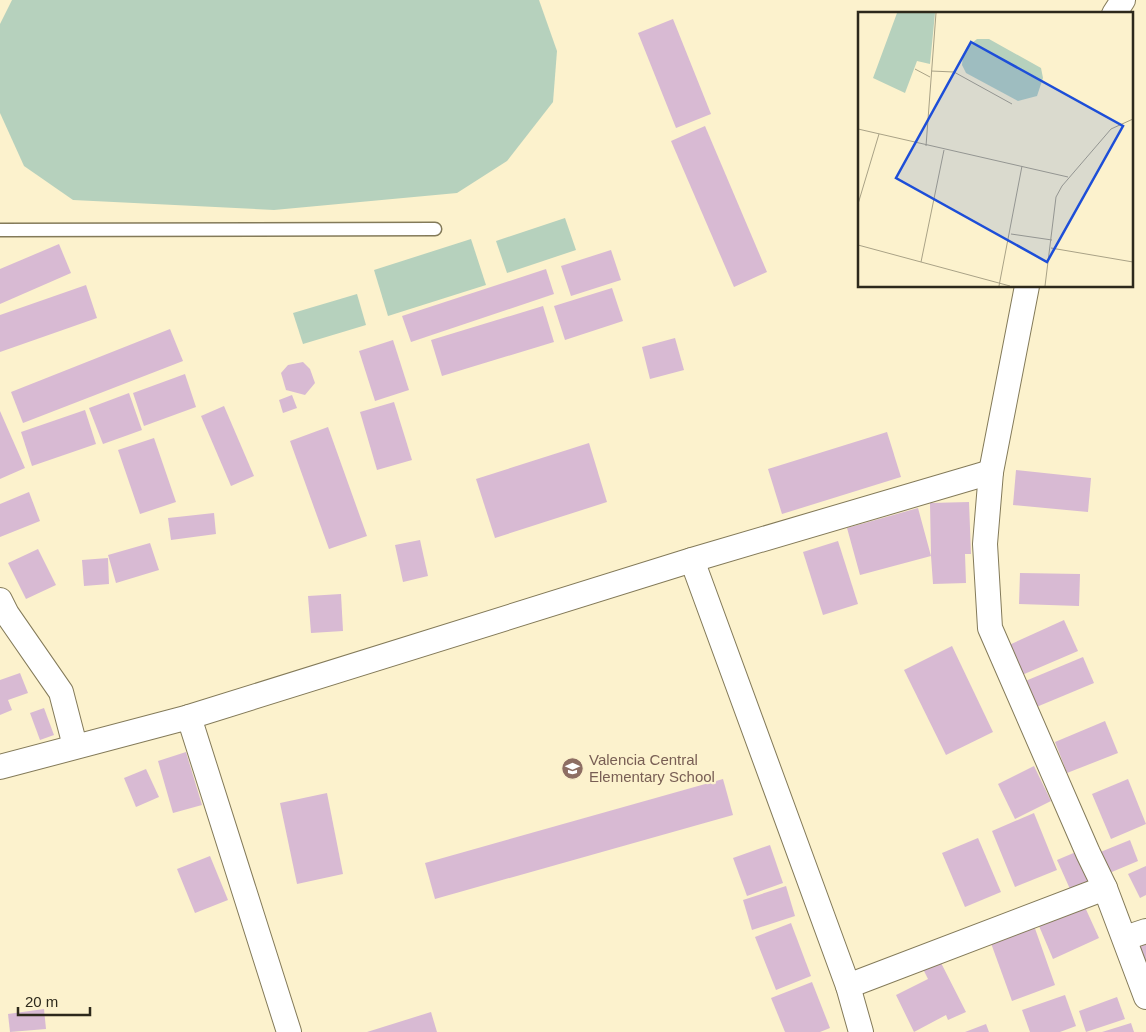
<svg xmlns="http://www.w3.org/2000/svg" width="1146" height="1032" viewBox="0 0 1146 1032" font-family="Helvetica,sans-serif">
<rect width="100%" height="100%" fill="#fcf2cd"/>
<g fill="#b6d1bd">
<polygon points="12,0 539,0 557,51 553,102 507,161 457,193 274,210 73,200 24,166 0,113 0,24"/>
<polygon points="565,218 576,250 507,273 496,241"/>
<polygon points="471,239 486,285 388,316 374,270"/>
<polygon points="357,294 366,325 303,344 293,313"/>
</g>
<g fill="#d8bad3">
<polygon points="673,19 711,114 676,128 638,33"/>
<polygon points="705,126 767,272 734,287 671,141"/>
<polygon points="59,244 71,273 0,304 0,269"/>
<polygon points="611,250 621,280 571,296 561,266"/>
<polygon points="546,269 554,294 411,342 402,316"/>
<polygon points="86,285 97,318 0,352 0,315"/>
<polygon points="612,288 623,321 565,340 554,306"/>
<polygon points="543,306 554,342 442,376 431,340"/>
<polygon points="170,329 183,361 23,423 11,392"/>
<polygon points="675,338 684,370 650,379 642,347"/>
<polygon points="393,340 409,390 375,401 359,351"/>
<polygon points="303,362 310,369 315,383 305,395 286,390 281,373 288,365"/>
<polygon points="185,374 196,407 144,426 133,393"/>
<polygon points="129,393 142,430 103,444 89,408"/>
<polygon points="292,395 297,408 283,413 279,400"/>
<polygon points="394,402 412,460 377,470 360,412"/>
<polygon points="224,406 254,476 231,486 201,416"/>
<polygon points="85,410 96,444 32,466 21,432"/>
<polygon points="0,411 25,468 0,479"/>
<polygon points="328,427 367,536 329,549 290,441"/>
<polygon points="887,432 901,477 782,514 768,469"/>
<polygon points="154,438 176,502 140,514 118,450"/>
<polygon points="589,443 607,502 495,538 476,479"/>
<polygon points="1016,470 1091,478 1088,512 1013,505"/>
<polygon points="29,492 40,521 0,537 0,504"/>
<polygon points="969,502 971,554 965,554 966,583 933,584 931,556 860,575 847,528 918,508 931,556 930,503"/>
<polygon points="214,513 216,534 171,540 168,518"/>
<polygon points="420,540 428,576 403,582 395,545"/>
<polygon points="838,541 858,604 823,615 803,552"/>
<polygon points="150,543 159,570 116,583 108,555"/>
<polygon points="38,549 56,585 26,599 8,563"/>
<polygon points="108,558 109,584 84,586 82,560"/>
<polygon points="1020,573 1080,574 1079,606 1019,604"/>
<polygon points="341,594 343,631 311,633 308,596"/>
<polygon points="1064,620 1078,651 1022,675 1009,645"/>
<polygon points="952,646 993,732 946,755 904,670"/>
<polygon points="1083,657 1094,683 1034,708 1023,682"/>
<polygon points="20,673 28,693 8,700 12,710 0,715 0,680"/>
<polygon points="44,708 54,735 40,740 30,713"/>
<polygon points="1105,721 1118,753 1067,773 1055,742"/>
<polygon points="186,752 202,805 173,813 158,761"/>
<polygon points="1034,766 1051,801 1015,819 998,784"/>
<polygon points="146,769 159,797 136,807 124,778"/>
<polygon points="723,779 733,815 435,899 425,863"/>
<polygon points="1128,779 1146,824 1111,839 1092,794"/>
<polygon points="327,793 343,874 297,884 280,803"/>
<polygon points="1034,813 1057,870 1015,887 992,831"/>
<polygon points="978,838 1001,892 965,907 942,853"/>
<polygon points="1130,840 1138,861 1107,874 1098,853"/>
<polygon points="770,845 783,883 747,896 733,858"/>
<polygon points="1083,849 1096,878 1070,889 1057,860"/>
<polygon points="210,856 228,900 195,913 177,869"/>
<polygon points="1146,866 1146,895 1140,898 1128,874"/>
<polygon points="786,886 795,916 752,930 743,900"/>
<polygon points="1084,905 1099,938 1053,959 1039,926"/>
<polygon points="1032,920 1055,985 1012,1001 988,935"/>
<polygon points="791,923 811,976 776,990 755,937"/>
<polygon points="1146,936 1146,967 1136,939"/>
<polygon points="937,955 966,1012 948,1020 946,1015 914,1032 896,995 928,979 920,963"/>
<polygon points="812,982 830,1028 820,1032 785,1032 771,998"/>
<polygon points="1065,995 1076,1026 1060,1032 1030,1032 1022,1010"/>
<polygon points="1117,997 1125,1019 1086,1032 1079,1011"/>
<polygon points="44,1009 46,1029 10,1032 8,1014"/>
<polygon points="431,1012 437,1032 367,1032"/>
<polygon points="1131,1023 1134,1032 1102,1032"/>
<polygon points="986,1024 989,1032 965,1032"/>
</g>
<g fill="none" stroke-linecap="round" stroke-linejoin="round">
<defs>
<polyline id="lane" points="0,230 435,229"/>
<g id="street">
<polyline points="1114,14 1123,0"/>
<polyline points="1027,286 991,472 985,544 990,628 1088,853 1105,888 1146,997"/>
<polyline points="692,560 848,986 861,1032"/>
<polyline points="0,600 7,614 61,692 75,746"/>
<polyline points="189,717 289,1032"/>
<polyline points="0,767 189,717 692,560 991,472"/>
<polyline points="1125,938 1146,931"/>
<polyline points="848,986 1105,888"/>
</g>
</defs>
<use href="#lane" stroke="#837a59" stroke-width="15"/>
<use href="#street" stroke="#837a59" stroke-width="26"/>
<use href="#lane" stroke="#fff" stroke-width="12"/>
<use href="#street" stroke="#fff" stroke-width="24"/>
</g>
<defs>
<symbol id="school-disc" viewBox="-11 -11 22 22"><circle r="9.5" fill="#8d6e63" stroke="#fcf2cd"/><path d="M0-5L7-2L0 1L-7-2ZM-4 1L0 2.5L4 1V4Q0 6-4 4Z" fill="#fff"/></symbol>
</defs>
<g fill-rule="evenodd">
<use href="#school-disc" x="560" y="756" width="25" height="25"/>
</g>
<g text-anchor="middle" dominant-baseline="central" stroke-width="4.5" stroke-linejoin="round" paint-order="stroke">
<g font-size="15" fill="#785e54" stroke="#fcf2cd" text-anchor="start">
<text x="589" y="759">Valencia Central<tspan x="589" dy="17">Elementary School</tspan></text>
</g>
</g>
<g transform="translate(858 12)">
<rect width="275" height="275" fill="#fcf2cd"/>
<path d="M39 1H77L72 52 59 49 47 81 15 66ZM119 27H131L183 56 185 66 179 84 160 89 108 61 104 53 105 43 109 35Z" fill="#b6d1bd"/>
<path fill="none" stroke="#a9a286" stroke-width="1" d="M57 57 72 65M73 59 96 60 154 92M0 117 210 165M68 134 78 1M0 192 21 122M153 222 194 228M0 233 152 274M193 236 275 250M63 250 86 138M141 274 164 154M187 274 198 185 204 174 253 117 275 107"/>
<path fill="#1d4ed8" fill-opacity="0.15" stroke="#1d4ed8" stroke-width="2.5" d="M113 30 265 114 189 250 38 166Z"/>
<rect width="275" height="275" fill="none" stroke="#2d291b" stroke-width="2.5"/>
</g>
<path d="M18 1007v8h72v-8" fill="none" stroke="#2d291b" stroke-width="2.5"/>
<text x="25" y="1007" font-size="15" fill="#2d291b" stroke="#fcf2cd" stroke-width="4" paint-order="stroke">20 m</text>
</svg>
